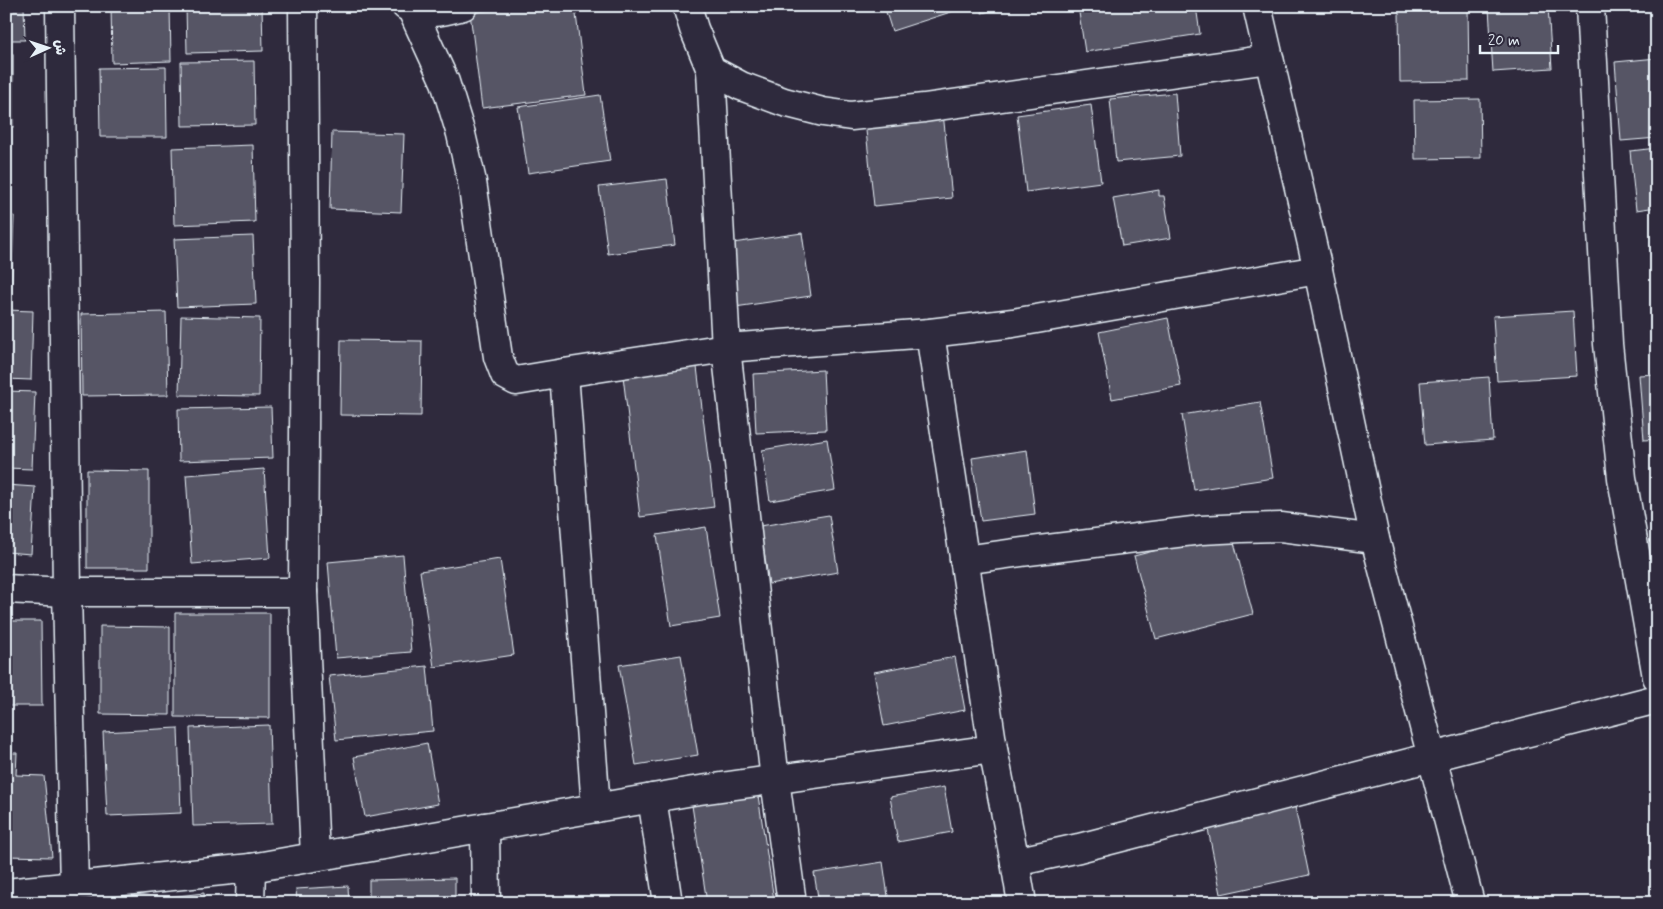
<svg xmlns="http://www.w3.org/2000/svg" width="1663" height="909" viewBox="0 0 1663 909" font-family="Mynerve,'Playpen Sans Arabic',sans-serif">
<rect width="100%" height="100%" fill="#2f2a3d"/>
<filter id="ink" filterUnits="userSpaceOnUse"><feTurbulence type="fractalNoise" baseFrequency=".02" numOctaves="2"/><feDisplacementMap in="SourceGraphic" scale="10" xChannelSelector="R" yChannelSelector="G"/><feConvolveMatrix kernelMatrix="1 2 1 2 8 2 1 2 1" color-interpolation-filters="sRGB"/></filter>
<g filter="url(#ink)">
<g fill="#575565" stroke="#e8f1f8">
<polygon points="6,6 24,6 25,40 6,40"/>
<polygon points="111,6 170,6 171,61 112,63"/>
<polygon points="186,6 262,6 263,51 187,53"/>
<polygon points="521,6 575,6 586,95 482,108 470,13"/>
<polygon points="884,6 963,6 963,8 892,31"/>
<polygon points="980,6 1011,6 982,13"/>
<polygon points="1078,6 1196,6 1200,34 1085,52"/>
<polygon points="1508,6 1548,6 1552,68 1493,72 1489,8"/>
<polygon points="1468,8 1469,81 1400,82 1399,10"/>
<rect x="6" y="54" width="7" height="73"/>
<polygon points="1657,58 1657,138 1621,141 1615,62"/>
<polygon points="254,61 255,125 182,126 181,62"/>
<polygon points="166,67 167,137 100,137 99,68"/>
<polygon points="1175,93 1180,156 1116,162 1110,99"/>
<polygon points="600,95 610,161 528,173 518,107"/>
<polygon points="1480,99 1481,158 1415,159 1414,100"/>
<polygon points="1091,105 1101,182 1026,192 1017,115"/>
<polygon points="943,113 952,198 874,206 865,121"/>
<polygon points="332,132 404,134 401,212 330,209"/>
<polygon points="253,145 255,222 174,225 172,148"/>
<polygon points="1657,148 1657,207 1636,210 1630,151"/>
<polygon points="667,179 675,245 608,254 599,187"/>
<polygon points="1159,190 1159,196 1164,196 1171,238 1122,246 1113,198"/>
<polygon points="6,216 14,216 11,295 6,294"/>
<polygon points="802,233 811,296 735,307 726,244"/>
<polygon points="253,236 256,304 177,307 174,239"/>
<polygon points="6,310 33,311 31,380 6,379"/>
<polygon points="1573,311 1577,376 1497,381 1493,316"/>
<polygon points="166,312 168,395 82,396 81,314"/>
<polygon points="181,316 260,318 259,396 179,395"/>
<polygon points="1168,318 1181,386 1112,399 1099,332"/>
<polygon points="341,340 422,341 421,416 340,415"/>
<polygon points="697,367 714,507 640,517 623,376"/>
<polygon points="823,370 826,430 756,433 753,374"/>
<polygon points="1657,374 1657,439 1644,440 1639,375"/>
<polygon points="1489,377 1493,440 1425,445 1420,382"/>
<polygon points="6,391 35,392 32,469 6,468"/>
<polygon points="1260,402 1273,478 1194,490 1182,415"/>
<polygon points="271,407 273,458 179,461 178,409"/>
<polygon points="827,439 835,490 770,501 762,450"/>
<polygon points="1027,450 1035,514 981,521 972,458"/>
<polygon points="264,469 270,558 192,564 186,475"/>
<polygon points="87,470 149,471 149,568 87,568"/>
<polygon points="6,485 35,487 31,554 6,552"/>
<polygon points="829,515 838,572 769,584 760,526"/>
<polygon points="706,527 720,618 671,626 657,535"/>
<polygon points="1231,531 1253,614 1156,639 1134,556"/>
<polygon points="403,555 411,652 336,658 328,562"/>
<polygon points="500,559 514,655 434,667 420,571"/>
<polygon points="175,613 270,613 270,718 175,717"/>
<polygon points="6,621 41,621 42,706 6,706"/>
<polygon points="100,626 170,627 170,715 100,714"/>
<polygon points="681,655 698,755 636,765 619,665"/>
<polygon points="955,657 965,710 884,726 874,672"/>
<polygon points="427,666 433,731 336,740 329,676"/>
<polygon points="269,725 272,824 193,826 190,728"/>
<polygon points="178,728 181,813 107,816 103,732"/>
<polygon points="427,743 438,804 365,817 354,757"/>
<polygon points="6,753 17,753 16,775 44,776 52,857 6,856"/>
<polygon points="944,787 952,832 898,842 890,797"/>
<polygon points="757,789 774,900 757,903 707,903 691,799"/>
<polygon points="1294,802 1309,875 1221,894 1208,829"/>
<polygon points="883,862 889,903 819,903 814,873"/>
<polygon points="455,878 455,903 369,903 369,880"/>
<polygon points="348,886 349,903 297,903 296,889"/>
<polygon points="204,893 205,903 134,903 133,901"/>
</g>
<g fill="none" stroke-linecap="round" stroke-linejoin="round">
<defs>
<g id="minor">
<polyline points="60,6 67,592 74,887"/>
<polyline points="303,6 305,283 303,592 315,856"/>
<path d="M406 6C423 17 444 11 463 6"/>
<polyline points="687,6 694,29 711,70 741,86 784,102 823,112 851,116 924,108 1269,59"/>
<polyline points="1257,6 1318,270 1375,539 1470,903"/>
<polyline points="1590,6 1608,344 1622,478 1657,677"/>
<polyline points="412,10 445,82 461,134 472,182 498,357 505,375 516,381 564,373 596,808"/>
<polyline points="711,70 726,348 775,780 792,903"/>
<polyline points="930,333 993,749 1015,862"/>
<polyline points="564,373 726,348 930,333 1013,323 1318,270"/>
<polyline points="964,560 1022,552 1201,530 1241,528 1281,527 1375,539"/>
<polyline points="6,589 67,592 303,592"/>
<polyline points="652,798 668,903"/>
<polyline points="485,827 486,903"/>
<polyline points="6,893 251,868 693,791 993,749"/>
<polyline points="250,903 251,868"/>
<polyline points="1022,903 1015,862 1079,848 1657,699"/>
</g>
</defs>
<use href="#minor" stroke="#e8f1f8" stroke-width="31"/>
<use href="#minor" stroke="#2f2a3d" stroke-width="28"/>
</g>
</g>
<rect width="1663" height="909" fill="none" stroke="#2f2a3d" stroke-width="25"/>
<rect x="12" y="12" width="1638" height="884" fill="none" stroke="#e8f1f8" stroke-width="2" filter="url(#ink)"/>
<g transform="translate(48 48) rotate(87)" stroke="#2f2a3d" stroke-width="4" paint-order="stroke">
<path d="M0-4L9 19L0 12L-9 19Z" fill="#e8f1f8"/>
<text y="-8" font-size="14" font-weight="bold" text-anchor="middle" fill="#e8f1f8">ش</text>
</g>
<path d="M1480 45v8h78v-8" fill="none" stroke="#e8f1f8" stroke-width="2.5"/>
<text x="1488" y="45" font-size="15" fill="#e8f1f8" stroke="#2f2a3d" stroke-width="4" paint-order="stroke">20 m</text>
</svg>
